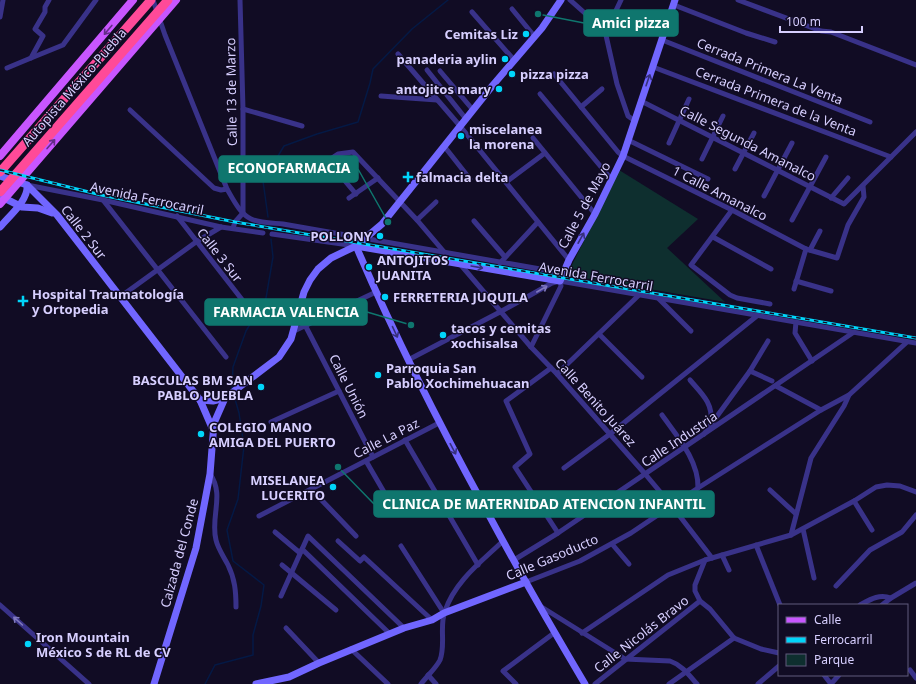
<svg xmlns="http://www.w3.org/2000/svg" width="916" height="684" viewBox="0 0 916 684" font-family="'Noto Sans',sans-serif">
<rect width="100%" height="100%" fill="#110c24"/>
<polygon fill="#0e2f2f" points="619,170 698,219 667,248 725,302 567,275"/>
<g fill="none" stroke-linecap="round" stroke-linejoin="round">
<g stroke="#041945" stroke-width="1.5">
<polyline points="268,217 263,181 284,146 317,134 358,122 370,83 373,69 412,29 448,0"/>
<polyline points="232,388 233,367 246,331 266,298 273,257 271,239"/>
<polyline points="205,684 215,665 253,655 253,635 261,606 264,585 233,561 227,530 238,499 244,446 239,413 235,399"/>
</g>
<g stroke="#393289" stroke-width="5">
<path d="M153 0 165 35 227 189C233 199 240 214 251 219 259 223 274 223 283 224L563 273"/>
<polyline points="570,0 605,31"/>
<polyline points="738,0 821,31 831,32 916,65"/>
<polyline points="674,5 746,33 775,42"/>
<polyline points="512,9 535,37"/>
<polyline points="472,12 514,60"/>
<polyline points="0,17 3,0"/>
<polyline points="612,19 637,30"/>
<polyline points="605,31 617,84 628,116 635,121"/>
<polyline points="605,31 612,19 621,0"/>
<polyline points="662,40 870,122"/>
<polyline points="398,54 460,126 569,260"/>
<polyline points="31,58 63,45 96,0"/>
<polyline points="653,67 891,157"/>
<polyline points="7,68 31,58 43,36 35,29 45,12 45,7 49,0"/>
<polyline points="427,70 466,119"/>
<polyline points="440,71 473,110"/>
<polyline points="554,74 618,152 623,156 732,210 806,249 837,258 848,225 864,197 863,186"/>
<polyline points="540,94 612,180"/>
<polyline points="381,96 437,100"/>
<polyline points="641,101 844,204 916,132"/>
<polyline points="581,107 602,89"/>
<polyline points="243,109 302,126"/>
<polyline points="130,110 214,188 221,190 227,189"/>
<polyline points="533,138 595,214"/>
<polyline points="628,140 708,179"/>
<polyline points="669,143 689,99"/>
<polyline points="444,146 470,179"/>
<polyline points="702,159 723,116"/>
<polyline points="735,169 754,133"/>
<polyline points="305,176 338,154 353,152 417,220 445,253"/>
<polyline points="345,181 356,194"/>
<polyline points="506,182 545,153"/>
<polyline points="27,185 103,200 221,227 263,233"/>
<polyline points="764,196 792,143"/>
<polyline points="349,198 378,178"/>
<polyline points="831,198 848,178"/>
<polyline points="103,200 226,357"/>
<polyline points="732,210 691,265 730,295 737,298 770,304"/>
<polyline points="177,216 247,306"/>
<polyline points="417,220 436,202"/>
<polyline points="792,220 826,157"/>
<polyline points="474,221 505,257"/>
<polyline points="233,228 235,222 243,213 243,109 240,0"/>
<polyline points="272,234 356,246"/>
<polyline points="713,237 771,269"/>
<polyline points="810,250 820,231"/>
<polyline points="500,263 538,222"/>
<polyline points="460,264 531,347 557,374 646,475 672,506 712,558"/>
<polyline points="796,281 831,291"/>
<polyline points="794,289 806,249"/>
<polyline points="120,297 196,242 221,227"/>
<polyline points="659,299 691,331"/>
<polyline points="796,322 795,333 812,361"/>
<polyline points="305,325 373,457"/>
<polyline points="294,331 376,292"/>
<polyline points="599,334 642,377"/>
<polyline points="531,347 561,286 560,281"/>
<polyline points="408,360 500,312 552,283 560,281 916,343"/>
<polyline points="551,368 506,401 530,454 515,467 558,533"/>
<polyline points="750,371 772,381"/>
<polyline points="557,374 640,294"/>
<path d="M690 380C702 394 713 403 711 422"/>
<polyline points="776,386 821,410"/>
<path d="M662 415C677 436 699 461 698 488"/>
<polyline points="271,422 339,391"/>
<polyline points="704,434 750,371 768,341"/>
<polyline points="405,440 478,565"/>
<polyline points="366,461 395,511"/>
<polyline points="564,468 610,434 758,315"/>
<path d="M210 474C225 495 210 517 216 540 218 549 224 557 228 565 235 579 236 592 236 607"/>
<polyline points="311,489 356,536"/>
<polyline points="770,490 796,514"/>
<polyline points="854,501 872,530"/>
<polyline points="259,516 439,423"/>
<polyline points="803,529 814,578"/>
<polyline points="275,532 300,553"/>
<polyline points="791,535 811,458 844,406 849,395"/>
<polyline points="338,541 360,561 364,557 432,620"/>
<polyline points="612,544 629,564"/>
<polyline points="756,545 780,605"/>
<polyline points="401,546 444,613"/>
<polyline points="302,549 390,634"/>
<polyline points="722,555 729,570"/>
<polyline points="514,560 558,533 854,332"/>
<polyline points="705,560 695,585 695,591 700,601 710,609 734,638 761,649 779,653"/>
<polyline points="282,565 336,610"/>
<polyline points="526,582 580,561 631,533 698,488 821,410 849,395 907,342"/>
<polyline points="836,586 870,550 902,532 916,515"/>
<polyline points="281,596 308,536 404,628"/>
<polyline points="0,605 89,684"/>
<path d="M860 605C871 599 879 594 891 598"/>
<polyline points="882,605 891,598 916,583"/>
<path d="M540 606 625 659 670 661C682 665 689 675 697 684"/>
<polyline points="286,628 319,663"/>
<polyline points="582,633 668,575 705,560 791,535 854,501 876,487 887,485 900,486 916,492"/>
<polyline points="351,649 388,684"/>
<polyline points="910,670 916,678"/>
<polyline points="428,675 436,684"/>
<polyline points="824,675 831,684 839,675"/>
<path d="M421 684C427 676 436 668 440 660 446 645 439 626 445 611 455 581 481 562 503 541"/>
<polyline points="516,684 503,671 554,633"/>
<polyline points="595,684 700,601"/>
<polyline points="669,684 734,638"/>
<polyline points="758,684 779,666"/>
</g>
<g stroke="#7166ff" stroke-width="7">
<polyline points="0,176 27,185 57,215 200,400 213,430"/>
<polyline points="0,196 22,207 38,208 52,213"/>
<path d="M0 227C9 216 29 200 27 185"/>
<polyline points="356,246 560,281 569,260 595,214 623,156 675,0"/>
<path d="M356 246C394 335 437 420 484 506 516 566 550 625 585 684"/>
<polyline points="200,400 213,401 225,398"/>
<polyline points="154,684 196,548 210,474 214,423 225,398 279,357 291,339 304,292 310,280 318,269 331,258 356,246 382,224 493,85 542,28 561,0"/>
<polyline points="256,684 289,677 319,663 404,628 432,620 444,613 526,582"/>
</g>
<g stroke="#c856ff" stroke-width="8">
<polyline points="0,156 133,0"/>
<polyline points="0,204 176,0"/>
</g>
<g stroke="#ff4a98" stroke-width="9">
<polyline points="0,172 151,0"/>
<polyline points="0,192 168,0"/>
</g>
<defs>
<polyline id="rail" points="0,170 101,195 235,222 916,338"/>
</defs>
<use href="#rail" stroke="#00d5fa" stroke-width="3"/>
<use href="#rail" stroke="#110c24" stroke-width="1.5" stroke-dasharray="4.5" stroke-linecap="butt"/>
</g>
<defs><path id="oneway-shaft" d="M-6 0H5M1.5-3L5.5 0L1.5 3" fill="none" stroke-width="1.6" stroke-linecap="round" stroke-linejoin="round"/></defs>
<g stroke="#632d87">
<use href="#oneway-shaft" transform="translate(108 30) rotate(130)"/>
<use href="#oneway-shaft" transform="translate(51 144) rotate(-49)"/>
</g>
<g stroke="#37307c">
<use href="#oneway-shaft" transform="translate(648 80) rotate(-71)"/>
<use href="#oneway-shaft" transform="translate(581 238) rotate(-61)"/>
<use href="#oneway-shaft" transform="translate(477 267) rotate(10)"/>
<use href="#oneway-shaft" transform="translate(395 332) rotate(65)"/>
<use href="#oneway-shaft" transform="translate(453 449) rotate(62)"/>
</g>
<g stroke="#8079be">
<use href="#oneway-shaft" transform="translate(542 289) rotate(-30)"/>
<use href="#oneway-shaft" transform="translate(18 621) rotate(-138)"/>
</g>
<g fill="#00d5fa" stroke="#110c24" stroke-width="1.5">
<circle cx="526" cy="34" r="4"/>
<circle cx="505" cy="59" r="4"/>
<circle cx="512" cy="74" r="4"/>
<circle cx="499" cy="89" r="4"/>
<circle cx="461" cy="136" r="4"/>
<path d="M406 171h4v4h4v4h-4v4h-4v-4h-4v-4h4z"/>
<circle cx="380" cy="236" r="4"/>
<circle cx="369" cy="267" r="4"/>
<circle cx="385" cy="297" r="4"/>
<path d="M21 295h4v4h4v4h-4v4h-4v-4h-4v-4h4z"/>
<circle cx="443" cy="335" r="4"/>
<circle cx="378" cy="375" r="4"/>
<circle cx="261" cy="387" r="4"/>
<circle cx="201" cy="434" r="4"/>
<circle cx="333" cy="487" r="4"/>
<circle cx="28" cy="644" r="4"/>
</g>
<g text-anchor="middle" dominant-baseline="central" stroke-width="3" stroke-linejoin="round" paint-order="stroke">
<g font-size="13" font-weight="bold" fill="#d7cfff" stroke="#110c24" text-anchor="start">
<text x="518" y="34" text-anchor="end">Cemitas Liz</text>
<text x="497" y="59" text-anchor="end">panaderia aylin</text>
<text x="520" y="74">pizza pizza</text>
<text x="491" y="89" text-anchor="end">antojitos mary</text>
<text x="469" y="129">miscelanea<tspan x="469" dy="15">la morena</tspan></text>
<text x="416" y="177">falmacia delta</text>
<text x="372" y="236" text-anchor="end">POLLONY</text>
<text x="377" y="260">ANTOJITOS<tspan x="377" dy="15">JUANITA</tspan></text>
<text x="32" y="294">Hospital Traumatología<tspan x="32" dy="15">y Ortopedia</tspan></text>
<text x="393" y="297">FERRETERIA JUQUILA</text>
<text x="451" y="328">tacos y cemitas<tspan x="451" dy="15">xochisalsa</tspan></text>
<text x="386" y="368">Parroquia San<tspan x="386" dy="15">Pablo Xochimehuacan</tspan></text>
<text x="253" y="380" text-anchor="end">BASCULAS BM SAN<tspan x="253" dy="15">PABLO PUEBLA</tspan></text>
<text x="209" y="427">COLEGIO MANO<tspan x="209" dy="15">AMIGA DEL PUERTO</tspan></text>
<text x="325" y="480" text-anchor="end">MISELANEA<tspan x="325" dy="15">LUCERITO</tspan></text>
<text x="36" y="637">Iron Mountain<tspan x="36" dy="15">México S de RL de CV</tspan></text>
</g>
<g font-size="13" fill="#d7cfff" stroke="#110c24">
<text transform="translate(770 71) rotate(22)">Cerrada Primera La Venta</text>
<text transform="translate(74 87) rotate(-49)">Autopista México-Puebla</text>
<text transform="translate(231 92) rotate(-91)">Calle 13 de Marzo</text>
<text transform="translate(776 101) rotate(21)">Cerrada Primera de la Venta</text>
<text transform="translate(748 143) rotate(27)">Calle Segunda Amanalco</text>
<text transform="translate(720 193) rotate(27)">1 Calle Amanalco</text>
<text transform="translate(147 198) rotate(12)">Avenida Ferrocarril</text>
<text transform="translate(584 205) rotate(-62)">Calle 5 de Mayo</text>
<text transform="translate(84 232) rotate(52)">Calle 2 Sur</text>
<text transform="translate(220 255) rotate(52)">Calle 3 Sur</text>
<text transform="translate(596 276) rotate(10)">Avenida Ferrocarril</text>
<text transform="translate(349 386) rotate(63)">Calle Unión</text>
<text transform="translate(596 402) rotate(48)">Calle Benito Juárez</text>
<text transform="translate(386 438) rotate(-27)">Calle La Paz</text>
<text transform="translate(679 439) rotate(-34)">Calle Industria</text>
<text transform="translate(179 553) rotate(-75)">Calzada del Conde</text>
<text transform="translate(552 557) rotate(-23)">Calle Gasoducto</text>
<text transform="translate(641 634) rotate(-38)">Calle Nicolás Bravo</text>
</g>
</g>
<path fill="none" stroke="#0f766e" stroke-width="1.5" d="M538 14L584 23M388 222L358 169M411 325L367 312M338 467L374 504"/>
<g fill="#0f766e" stroke="#110c24" stroke-width="1.5">
<circle cx="538" cy="14" r="4"/>
<circle cx="388" cy="222" r="4"/>
<circle cx="411" cy="325" r="4"/>
<circle cx="338" cy="467" r="4"/>
</g>
<g fill="#0f766e" stroke="#0f766e" stroke-width="1.5">
<rect x="584" y="10" width="94" height="26" rx="4"/>
<rect x="219" y="156" width="139" height="26" rx="4"/>
<rect x="205" y="299" width="162" height="26" rx="4"/>
<rect x="374" y="491" width="340" height="26" rx="4"/>
</g>
<g font-size="14" text-anchor="middle" font-weight="bold" fill="#fff">
<text x="631" y="28">Amici pizza</text>
<text x="289" y="173">ECONOFARMACIA</text>
<text x="286" y="317">FARMACIA VALENCIA</text>
<text x="544" y="509">CLINICA DE MATERNIDAD ATENCION INFANTIL</text>
</g>
<rect x="778" y="604" width="130" height="72" fill="#110c24" stroke="#605a7c"/>
<rect x="786" y="617" width="20" height="6" fill="#c856ff" stroke="#605a7c"/>
<text x="814" y="624" font-size="12" fill="#d7cfff">Calle</text>
<rect x="786" y="637" width="20" height="6" fill="#00d5fa" stroke="#605a7c"/>
<text x="814" y="644" font-size="12" fill="#d7cfff">Ferrocarril</text>
<rect x="786" y="654" width="20" height="12" fill="#0e2f2f" stroke="#605a7c"/>
<text x="814" y="664" font-size="12" fill="#d7cfff">Parque</text>
<path d="M780 26v6h82v-6" fill="none" stroke="#d7cfff" stroke-width="2"/>
<text x="786" y="26" font-size="12" fill="#d7cfff" stroke="#110c24" stroke-width="3" paint-order="stroke">100 m</text>
</svg>
